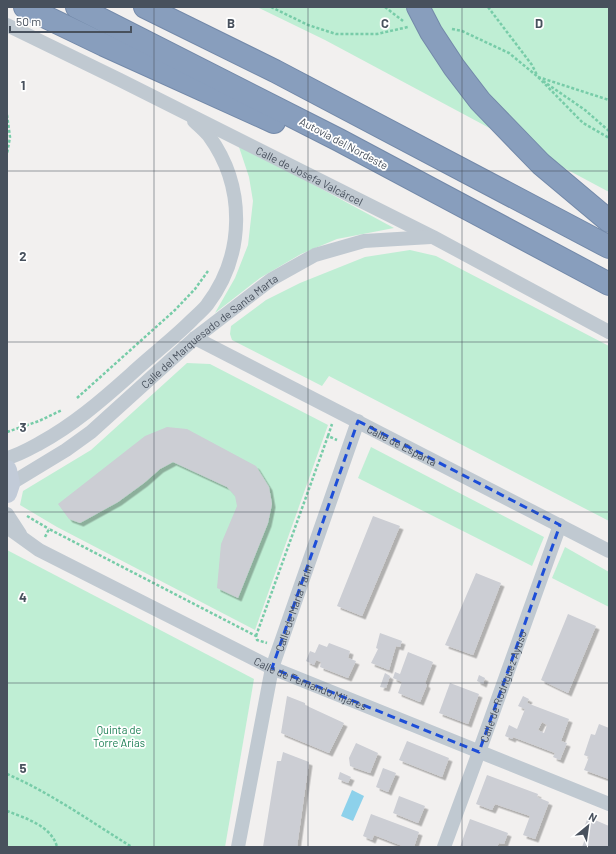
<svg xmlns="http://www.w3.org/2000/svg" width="616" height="854" viewBox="0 0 616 854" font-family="Barlow,sans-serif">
<defs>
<filter id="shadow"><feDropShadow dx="3.5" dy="3.5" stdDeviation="0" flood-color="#0004"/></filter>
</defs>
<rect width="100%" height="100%" fill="#f2f0ef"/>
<g fill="#bfeed4">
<polygon points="257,7 609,7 609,192 325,40"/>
<polygon points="238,144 394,228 337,239 301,254 260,278 215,313 235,278 248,245 253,201 249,177"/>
<polygon points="410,250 436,256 609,346 609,521 329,376 322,386 232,340 230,334 231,326 266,300 300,283 365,257"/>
<polygon points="187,363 210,364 328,425 255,630 57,527 20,505 23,491 91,450"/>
<polygon points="371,447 544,537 532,566 358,478"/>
<polygon points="565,547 609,572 609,607 552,578"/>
<polygon points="7,550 254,679 225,847 7,847"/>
</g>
<polygon fill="#8dd1eb" points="352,790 364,796 353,821 341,816"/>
<g fill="#ccced4" fill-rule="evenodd" filter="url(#shadow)">
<polygon points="167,427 187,429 256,466 269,487 272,504 268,523 238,598 217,588 221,544 237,506 235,496 227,487 173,462 160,469 144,483 118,502 80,523 69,519 58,504 145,436"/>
<polygon points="373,516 400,526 362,616 337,606"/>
<polygon points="476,573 501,583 473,655 445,645"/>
<polygon points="568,614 596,626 568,693 541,680"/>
<polygon points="380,633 402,641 400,647 396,646 389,670 371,663 378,649 376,648"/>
<polygon points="329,643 350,651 348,658 356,661 348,678 320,667 321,662 316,660 314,665 306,661 310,651 315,653 319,644 327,647"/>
<polygon points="408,652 433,662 425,683 427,685 420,702 398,693 402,682 393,678 395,672 400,674"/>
<polygon points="385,673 390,676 386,688 380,687"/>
<polygon points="479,675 485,678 483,684 477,681"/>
<polygon points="450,683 479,694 468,724 439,713"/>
<polygon points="287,696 305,703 305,705 344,723 329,753 281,733"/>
<path d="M523 696 529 699 527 703 569 719 561 741 567 743 560 760 553 757 555 753 513 737 512 739 505 736 509 725 517 729 525 709 518 706ZM542 722 547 725 544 733 538 730Z"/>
<polygon points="599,724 609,728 609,779 584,770 589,757 584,755 591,734 595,735"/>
<polygon points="407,741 449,758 442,777 399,760"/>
<polygon points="356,743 378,753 370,773 350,766 349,758"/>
<polygon points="283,752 309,762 297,847 263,847 275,773 277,761 281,761"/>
<polygon points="383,768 396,773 388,792 376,787"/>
<polygon points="340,772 351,777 348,783 338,779"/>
<polygon points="487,775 538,794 537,797 549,802 535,839 523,835 530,816 495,804 492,810 476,804"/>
<polygon points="399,796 425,806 418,823 393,813"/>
<polygon points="371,814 419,832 414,847 405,847 374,835 372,840 363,836"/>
<polygon points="588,817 609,826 609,847 582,847 587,834 582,833"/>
<polygon points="470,819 508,833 504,844 499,843 497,847 460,847"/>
</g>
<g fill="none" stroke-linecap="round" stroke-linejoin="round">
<defs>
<g id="highway">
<polyline points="25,7 104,45 274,122"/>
<polyline points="77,7 339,140 609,284"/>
<polyline points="145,7 275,71 609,247"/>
<polyline points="418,7 431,32 454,67 480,101 541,164 609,221"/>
</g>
</defs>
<use href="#highway" stroke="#7389a9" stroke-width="24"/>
<g stroke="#77cca8" stroke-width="2.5" stroke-dasharray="3 2" stroke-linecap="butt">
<polyline points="271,7 308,25 336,34 377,34 408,27"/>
<polyline points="385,7 403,21"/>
<polyline points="488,7 532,65 537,75"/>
<polyline points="452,29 462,31 509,53 538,77 583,123 609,138"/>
<polyline points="538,77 609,100"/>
<polyline points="543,81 585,110 609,131"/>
<polyline points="7,115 10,137 7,154"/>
<polyline points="77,398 175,310 195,289 208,271"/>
<polyline points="7,432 39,421 62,410"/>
<polyline points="328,436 332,424"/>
<polyline points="27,516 49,529"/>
<polyline points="45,537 49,529 256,636 257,640 267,643"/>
<polyline points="256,636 328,436 337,440"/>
<path d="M7 774C51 793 91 822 132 847"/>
<path d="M7 811C25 818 52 826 57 847"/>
</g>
<g stroke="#c0c9d1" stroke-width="14">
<path id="s1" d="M7 25 120 80 433 237 609 332"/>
<path id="s2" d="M195 338 609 551"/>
<path d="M7 458C19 455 29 449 40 443 73 425 101 401 129 376 149 357 172 340 192 320 197 315 203 310 207 305 245 255 246 187 209 136 205 131 199 126 194 121"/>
<path id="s3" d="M10 484 66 450 91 432 195 338 272 279 315 255 364 241 431 237"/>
<polyline points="7,514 20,534"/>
<path id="s4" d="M7 527 39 550 272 668 609 804"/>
<path id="s5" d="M238 847 272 668 358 421"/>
<path id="s6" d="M444 847 479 752 560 525"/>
</g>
<polyline stroke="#c2cbd8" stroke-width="20" points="7,470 10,484 7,493"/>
<use href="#highway" stroke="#889ebd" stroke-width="22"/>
</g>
<path fill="none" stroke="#1d4ed8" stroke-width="3" stroke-dasharray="8 5" stroke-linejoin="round" d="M358 421 560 525 479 752 272 668Z"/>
<path fill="none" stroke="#48515d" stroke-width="1" stroke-opacity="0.55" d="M154 7V847M308 7V847M462 7V847M7 171H609M7 342H609M7 512H609M7 683H609"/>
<g text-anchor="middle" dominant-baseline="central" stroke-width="3.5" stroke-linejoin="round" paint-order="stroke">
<g font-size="11" fill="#48515d" stroke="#fff">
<text transform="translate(344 143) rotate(28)">Autovía del Nordeste</text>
<text stroke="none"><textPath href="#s1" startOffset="338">Calle de Josefa Valcárcel</textPath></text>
<text stroke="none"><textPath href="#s3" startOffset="252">Calle del Marquesado de Santa Marta</textPath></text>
<text stroke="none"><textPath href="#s2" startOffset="233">Calle de Esparta</textPath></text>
<text stroke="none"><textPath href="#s5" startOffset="246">Calle de María Tarín</textPath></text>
<text stroke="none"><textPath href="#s4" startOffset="342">Calle de Fernando Mijares</textPath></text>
<text stroke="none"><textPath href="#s6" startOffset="171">Calle de Rodríguez Ayuso</textPath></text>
</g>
<g font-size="11" fill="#197e52" stroke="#fff">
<text x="119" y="729">Quinta de<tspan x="119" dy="13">Torre Arias</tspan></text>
</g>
</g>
<g font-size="13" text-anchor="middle" font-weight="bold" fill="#48515d" stroke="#fff" stroke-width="3.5" stroke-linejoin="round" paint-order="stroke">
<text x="231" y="28">B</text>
<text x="385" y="28">C</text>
<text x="539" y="28">D</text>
<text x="23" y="90">1</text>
<text x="23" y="261">2</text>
<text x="23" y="432">3</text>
<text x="23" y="602">4</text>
<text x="23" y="773">5</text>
</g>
<rect width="616" height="854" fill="none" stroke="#48515d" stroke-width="16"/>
<g transform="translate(588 826) rotate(29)" stroke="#ffffff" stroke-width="3" paint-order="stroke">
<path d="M0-3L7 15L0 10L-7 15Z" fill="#48515d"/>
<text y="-6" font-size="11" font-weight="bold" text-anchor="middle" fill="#48515d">N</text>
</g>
<path d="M10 26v6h121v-6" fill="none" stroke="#48515d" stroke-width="2"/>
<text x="16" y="26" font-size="12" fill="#48515d" stroke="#ffffff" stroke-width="3" paint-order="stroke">50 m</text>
</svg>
